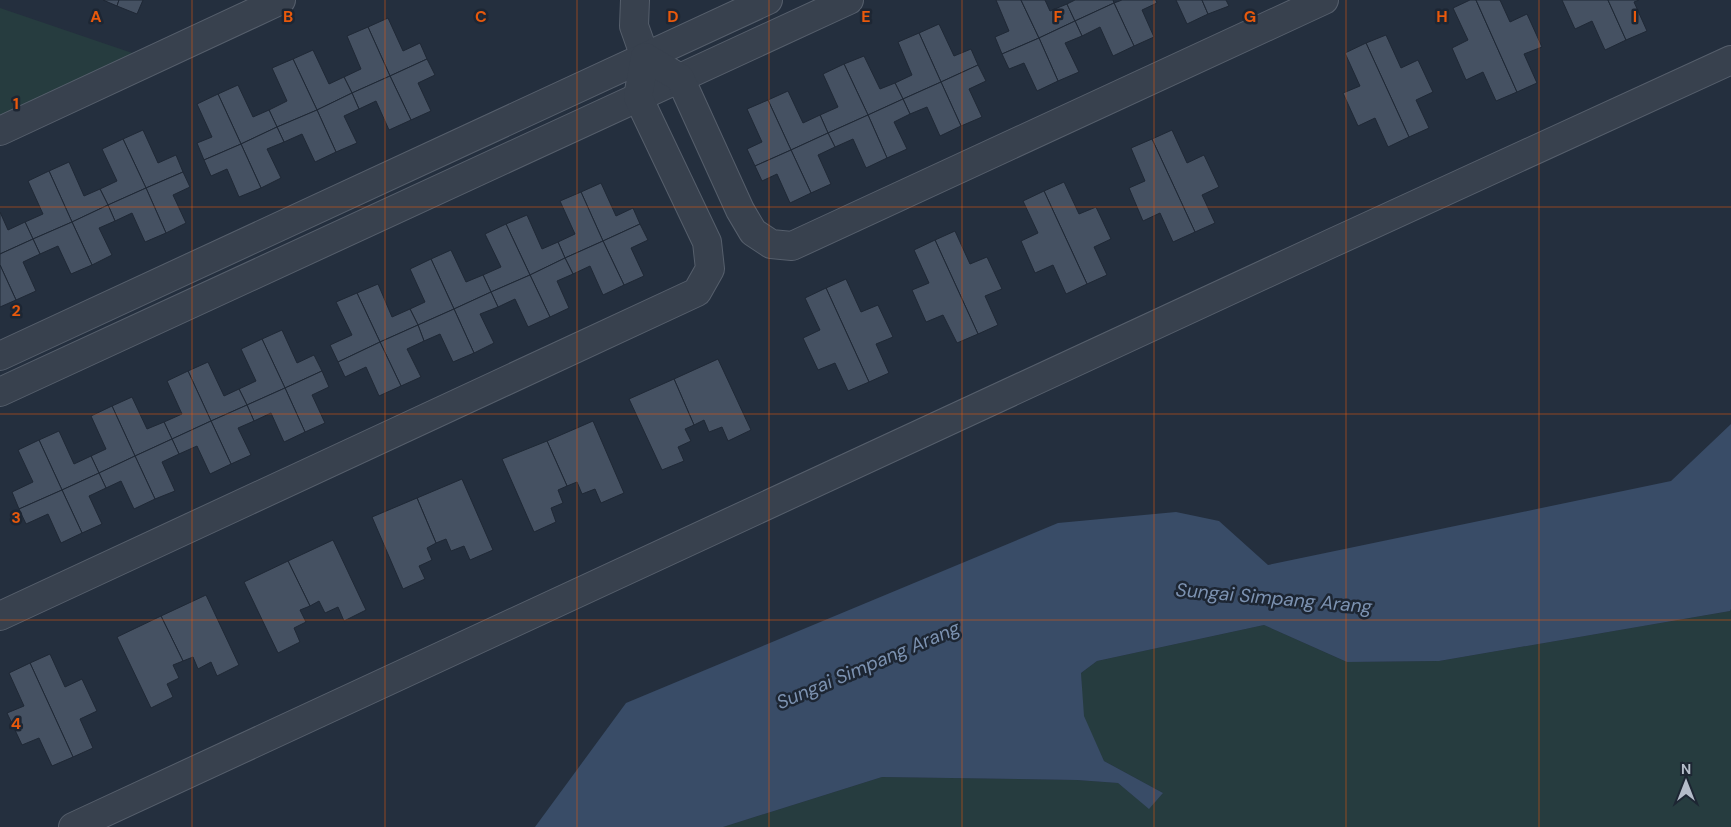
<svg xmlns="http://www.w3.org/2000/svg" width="1731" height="827" viewBox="0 0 1731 827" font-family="'DM Sans',sans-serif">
<rect width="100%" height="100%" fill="#242f3e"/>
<g fill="#263c3f">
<polygon points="0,8 138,55 0,118"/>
<polygon points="1731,609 1731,827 723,827 882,777 1077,780 1118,783 1149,808 1163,793 1104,761 1083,716 1081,673 1097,661 1264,625 1347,662 1439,661 1730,611"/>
</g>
<polygon fill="#394c67" points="1731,424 1731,609 1730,611 1439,661 1347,662 1264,625 1097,661 1081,673 1084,716 1104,761 1163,793 1149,809 1118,783 1077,780 882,777 723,827 535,827 626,703 1058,523 1176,512 1219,521 1268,565 1671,481"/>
<g fill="#455162" stroke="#1f2835">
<polygon points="103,0 119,0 117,6"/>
<polygon points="119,0 143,0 137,14 117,6"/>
<polygon points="996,0 1021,0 1039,38 1002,54 995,37 1009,31"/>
<polygon points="1021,0 1045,0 1050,11 1067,4 1075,21 1039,38"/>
<polygon points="1075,0 1113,0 1114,3 1075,21 1067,4"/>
<polygon points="1122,0 1156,0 1157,3 1142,10 1154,37 1134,46 1114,3"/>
<polygon points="1176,0 1202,0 1208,14 1187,24"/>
<polygon points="1202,0 1226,0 1229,6 1208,14"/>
<polygon points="1470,0 1476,0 1517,92 1496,101 1483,72 1466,80 1452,48 1468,40 1453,8"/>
<polygon points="1476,0 1500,0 1510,22 1527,14 1542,47 1524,54 1537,83 1517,92"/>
<polygon points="1562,0 1608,0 1626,40 1605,50 1592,21 1575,29"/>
<polygon points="1608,0 1639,0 1634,2 1647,31 1626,40"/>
<polygon points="1114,3 1134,46 1113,56 1100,27 1082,36 1075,21"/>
<polygon points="388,18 403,51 420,43 427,59 390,76 368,27"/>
<polygon points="1075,21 1082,36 1065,43 1079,72 1058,81 1039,38"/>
<polygon points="939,24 954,56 971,49 978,65 941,82 919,33"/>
<polygon points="368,27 390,76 352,93 344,77 361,69 347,36"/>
<polygon points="919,33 941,82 903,99 895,83 912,75 898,42"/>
<polygon points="1386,35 1401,68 1418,60 1433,92 1416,100 1429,128 1409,137 1366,43"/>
<polygon points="1039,38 1058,81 1037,91 1024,63 1009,69 1002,54"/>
<polygon points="1366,43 1409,137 1388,147 1375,118 1358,126 1343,93 1360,86 1345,53"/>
<polygon points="313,50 329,84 344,77 352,93 317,110 293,59"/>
<polygon points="864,56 880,89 895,83 903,99 868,115 844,64"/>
<polygon points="293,59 317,110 277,127 269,110 287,101 272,68"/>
<polygon points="427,59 435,75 418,83 431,111 411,120 390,76"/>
<polygon points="844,64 868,115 828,133 820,115 838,107 823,74"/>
<polygon points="978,65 986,81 969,89 982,117 961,126 941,82"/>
<polygon points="390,76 411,120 389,130 376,101 359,109 352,93"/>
<polygon points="941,82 961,126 940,136 927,107 910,114 903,99"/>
<polygon points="238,85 253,117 269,110 277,127 241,144 218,94"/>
<polygon points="788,91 803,123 820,115 828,133 791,150 768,100"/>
<polygon points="352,93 359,109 344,116 357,143 336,152 317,110"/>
<polygon points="218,94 241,144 204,160 197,143 212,137 197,104"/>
<polygon points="903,99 910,114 894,122 907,149 887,158 868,115"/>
<polygon points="768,100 791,150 755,166 747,149 762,142 747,109"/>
<polygon points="317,110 336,152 315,162 302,134 284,142 277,127"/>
<polygon points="868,115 887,158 866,168 853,139 835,147 828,133"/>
<polygon points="277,127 284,142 267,149 281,178 261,188 241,144"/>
<polygon points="143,130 158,163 176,155 183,172 146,188 123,139"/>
<polygon points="1172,130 1187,163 1204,155 1219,187 1202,195 1215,223 1195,232 1152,139"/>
<polygon points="828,133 835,147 818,155 831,184 811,193 791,150"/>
<polygon points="123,139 146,188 108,205 100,189 117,181 102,149"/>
<polygon points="1152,139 1195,232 1173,242 1160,213 1143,221 1129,188 1145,181 1131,148"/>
<polygon points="241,144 261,188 239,197 227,169 211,176 204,160"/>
<polygon points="791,150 811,193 790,203 777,174 762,181 755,166"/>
<polygon points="69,162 84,196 100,189 108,205 72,222 49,171"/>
<polygon points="49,171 72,222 33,239 25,222 43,214 28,181"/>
<polygon points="183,172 190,187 173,195 186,223 166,233 146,188"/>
<polygon points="1064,182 1079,214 1096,207 1111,239 1094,247 1107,275 1087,284 1044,191"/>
<polygon points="601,183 616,216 633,208 640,224 603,241 581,192"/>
<polygon points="146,188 166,233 145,242 132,213 115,221 108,205"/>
<polygon points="1044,191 1087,284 1066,294 1053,265 1035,273 1021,241 1038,233 1023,201"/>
<polygon points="581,192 603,241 565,258 558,242 575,234 560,201"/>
<polygon points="108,205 115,221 99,228 112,255 92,265 72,222"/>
<polygon points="0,212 8,230 25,222 33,239 0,254"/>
<polygon points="527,215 542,249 558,242 565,258 530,275 506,224"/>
<polygon points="72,222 92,265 71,274 58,246 40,254 33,239"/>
<polygon points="506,224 530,275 491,292 483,275 501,267 485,234"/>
<polygon points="640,224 648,240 631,248 644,276 624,285 603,241"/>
<polygon points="955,231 970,264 987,257 1002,289 985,296 998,325 978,334 935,240"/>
<polygon points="33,239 40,254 23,262 36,291 16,300 0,265 0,254"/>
<polygon points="935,240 978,334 957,343 943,315 926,322 912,290 929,283 914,250"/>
<polygon points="603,241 624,285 603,295 590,266 573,274 565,258"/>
<polygon points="451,250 466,282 483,275 491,292 454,309 431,259"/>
<polygon points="565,258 573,274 557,281 569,308 550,317 530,275"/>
<polygon points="431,259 454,309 418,325 410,309 425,302 410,269"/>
<polygon points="0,265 16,300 0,307"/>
<polygon points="530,275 550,317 528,327 515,299 498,307 491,292"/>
<polygon points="846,279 861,312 878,305 893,337 876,344 889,373 869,382 826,288"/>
<polygon points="378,284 392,317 410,309 418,325 380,342 357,293"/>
<polygon points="826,288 869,382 848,391 835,363 818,370 803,338 820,330 805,298"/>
<polygon points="491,292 498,307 480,314 494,343 474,353 454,309"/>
<polygon points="357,293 380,342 338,362 330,345 352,335 336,302"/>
<polygon points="454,309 474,353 453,362 440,334 424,341 418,325"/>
<polygon points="418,325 424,341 407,349 421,377 401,386 380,342"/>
<polygon points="282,330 297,363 314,355 322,371 285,388 262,339"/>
<polygon points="262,339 285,388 247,405 239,389 256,381 241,349"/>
<polygon points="380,342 401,386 379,396 366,367 345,377 338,362"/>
<polygon points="718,359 751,430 728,441 722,427 709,432 704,420 694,425 674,379"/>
<polygon points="208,362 224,396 239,389 247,405 211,421 188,371"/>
<polygon points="188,371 211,421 172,439 164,422 182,414 167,381"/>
<polygon points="322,371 329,387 312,395 325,423 305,432 285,388"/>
<polygon points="674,379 694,425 685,429 691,441 678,447 684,461 662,470 629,399"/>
<polygon points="285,388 305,432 284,442 271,413 254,421 247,405"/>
<polygon points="132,397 147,429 164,422 172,439 135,456 112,406"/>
<polygon points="247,405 254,421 238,428 251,455 231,464 211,421"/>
<polygon points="112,406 135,456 99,473 91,456 106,449 91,416"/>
<polygon points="211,421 231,464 210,474 197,446 179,454 172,439"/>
<polygon points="593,421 624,493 601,503 595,489 582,494 577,482 567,486 547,441"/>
<polygon points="59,431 74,464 91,456 99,473 62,490 39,440"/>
<polygon points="172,439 179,454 162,462 175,491 155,499 135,456"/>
<polygon points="39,440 62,490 19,509 12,492 33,482 18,450"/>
<polygon points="547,441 567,486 558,490 563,503 551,508 556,522 534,532 502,459"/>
<polygon points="135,456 155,499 134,509 121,481 106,488 99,473"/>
<polygon points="99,473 106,488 89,496 102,524 82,533 62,490"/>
<polygon points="462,479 493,550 470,560 464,546 451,551 446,539 436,543 417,498"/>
<polygon points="62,490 82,533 61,543 48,514 26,524 19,509"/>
<polygon points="417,498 436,543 427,548 432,560 419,566 425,579 403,589 372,517"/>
<polygon points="333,540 366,610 344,621 338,607 325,613 319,601 310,606 288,561"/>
<polygon points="288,561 310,606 300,610 306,622 294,628 300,642 278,653 244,582"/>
<polygon points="206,595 239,665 217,676 211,662 198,669 193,657 183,661 161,616"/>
<polygon points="161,616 183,661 173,665 179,678 167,684 173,697 151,708 117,637"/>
<polygon points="50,654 65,687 82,679 97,711 80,719 93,748 73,757 30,663"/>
<polygon points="30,663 73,757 52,766 39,738 22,745 7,713 24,706 9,673"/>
</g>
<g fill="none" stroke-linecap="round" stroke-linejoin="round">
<defs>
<g id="minor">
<polyline points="635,0 634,26 645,57"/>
<polyline points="0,131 281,0"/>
<polyline points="0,356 768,0"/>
<polyline points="0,392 849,0"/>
<polyline points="0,616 697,292 710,269 707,242 638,97 645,57 680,78 740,210 753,232 771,244 792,246 1324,0"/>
<polyline points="73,827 1332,243 1731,60"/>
</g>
</defs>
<use href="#minor" stroke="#565f6c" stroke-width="30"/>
<use href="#minor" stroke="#38414e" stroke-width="28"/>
</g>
<path fill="none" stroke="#e8590c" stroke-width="1" stroke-opacity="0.55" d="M192 0V827M385 0V827M577 0V827M769 0V827M962 0V827M1154 0V827M1346 0V827M1539 0V827M0 207H1731M0 414H1731M0 620H1731"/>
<g text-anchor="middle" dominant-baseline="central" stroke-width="5" stroke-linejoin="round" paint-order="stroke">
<g font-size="19" font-style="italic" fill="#7c92b1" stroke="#1d2633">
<text transform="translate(1274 598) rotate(5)">Sungai Simpang Arang</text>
<text transform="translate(868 665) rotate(-23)">Sungai Simpang Arang</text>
</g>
</g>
<g font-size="16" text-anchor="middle" font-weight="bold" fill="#e8590c" stroke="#1d2633" stroke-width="5" stroke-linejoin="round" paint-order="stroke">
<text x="96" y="22">A</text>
<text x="288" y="22">B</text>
<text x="481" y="22">C</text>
<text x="673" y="22">D</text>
<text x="866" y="22">E</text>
<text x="1058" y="22">F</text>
<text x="1250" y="22">G</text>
<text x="1442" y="22">H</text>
<text x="1635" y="22">I</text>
<text x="16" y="109">1</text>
<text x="16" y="316">2</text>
<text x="16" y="523">3</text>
<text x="16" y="729">4</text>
</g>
<g transform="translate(1686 782)" stroke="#1d2633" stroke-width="4" paint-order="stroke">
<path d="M0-4L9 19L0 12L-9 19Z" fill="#b4bcc9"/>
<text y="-8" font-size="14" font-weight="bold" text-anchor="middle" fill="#b4bcc9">N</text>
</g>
</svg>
